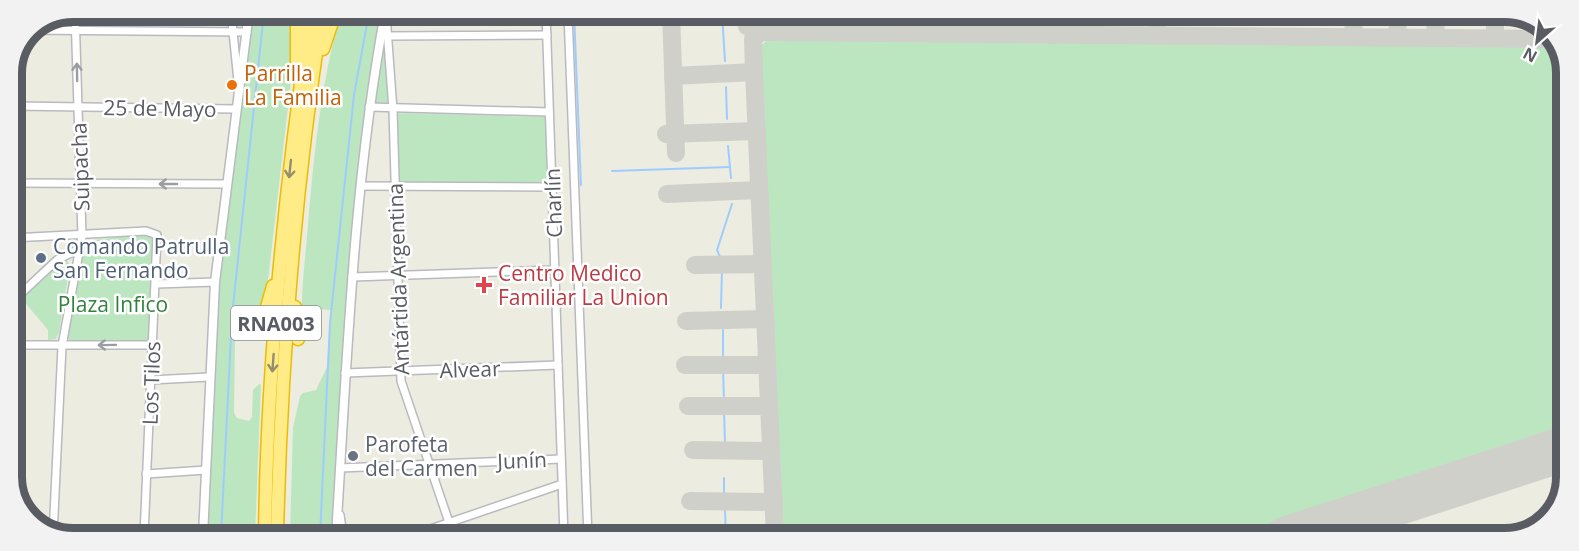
<svg xmlns="http://www.w3.org/2000/svg" width="1579" height="551" viewBox="0 0 1579 551" font-family="'Open Sans',sans-serif">
<rect width="100%" height="100%" fill="#edece1"/>
<g fill="#bce6c0">
<path d="M254 12H293L290 90 265 306 261 319 248 314 235 342 234 413 237 418 249 421 252 417 253 390 259 384 261 385 255 536H208C210 410 217 283 233 157 240 109 248 61 254 12Z"/>
<path d="M341 13H382L368 89 345 320 333 536H290L293 428 300 396 303 393 316 390 327 367 331 310 307 308 305 330 302 335C300 298 305 262 308 225 314 154 321 81 341 13Z"/>
<polygon points="768,39 1559,47 1567,69 1564,432 1235,538 782,537 760,47"/>
<polygon points="384,45 388,102 385,105 375,103"/>
<polygon points="396,113 546,117 549,179 545,183 398,182"/>
<polygon points="148,234 154,239 149,341 70,341 67,336 84,241"/>
<polygon points="66,259 70,265 59,332 56,339 48,340 48,330 22,299"/>
</g>
<g fill="none" stroke-linecap="round" stroke-linejoin="round">
<g stroke="#9fccff" stroke-width="2">
<polyline points="574,13 581,185"/>
<polyline points="722,13 725,61"/>
<polyline points="726,87 727,119"/>
<polyline points="728,146 731,178"/>
<polyline points="612,171 730,167"/>
<polyline points="721,259 717,250 732,204"/>
<polyline points="721,308 722,269"/>
<polyline points="723,330 723,359"/>
<polyline points="723,369 724,401"/>
<polyline points="724,410 725,444"/>
<polyline points="724,478 724,496"/>
<polyline points="725,510 726,537"/>
<polyline points="221,536 232,316 264,12"/>
<polyline points="320,536 330,323 354,95 369,13"/>
</g>
<g stroke="#d0d0cb" stroke-width="18">
<polyline points="671,13 676,153"/>
<polyline points="743,13 747,26 761,32 1555,39"/>
<polyline points="854,14 855,33"/>
<polyline points="897,14 898,33"/>
<polyline points="935,14 935,34"/>
<polyline points="1495,15 1495,38"/>
<polyline points="761,32 753,39 754,72 775,537"/>
<polyline points="1052,35 1052,14"/>
<polyline points="1157,35 1157,14"/>
<polyline points="1353,36 1354,15"/>
<polyline points="1397,37 1398,15"/>
<polyline points="1435,37 1436,15"/>
<polyline points="673,76 754,72"/>
<polyline points="666,134 757,131"/>
<polyline points="667,194 759,190"/>
<polyline points="695,265 763,264"/>
<polyline points="686,321 765,319"/>
<polyline points="685,365 767,365"/>
<polyline points="688,406 769,406"/>
<polyline points="693,450 771,451"/>
<polyline points="690,501 774,502"/>
</g>
<polyline stroke="#d0d0cb" stroke-width="45" points="1286,539 1564,449"/>
<defs>
<g id="minor">
<polyline points="231,12 238,81"/>
<polyline points="546,13 564,537"/>
<polyline points="568,13 588,537"/>
<polyline points="386,15 393,110 401,381 454,537"/>
<polyline points="30,30 247,32"/>
<polyline points="387,36 547,35"/>
<polyline points="12,106 235,109"/>
<polyline points="369,107 549,112"/>
<polyline points="12,183 227,184"/>
<polyline points="361,186 552,187"/>
<polyline points="12,238 146,231 157,235 144,536"/>
<polyline points="352,277 555,270"/>
<polyline points="156,284 215,282"/>
<polyline points="12,302 57,260 79,249"/>
<polyline points="12,345 152,345"/>
<polyline points="345,373 558,365"/>
<polyline points="151,380 209,377"/>
<polyline points="340,468 561,459"/>
<polyline points="146,474 206,470"/>
<polyline points="340,515 343,536"/>
<polyline points="145,534 204,533"/>
<polyline points="53,536 62,346 82,236 75,12"/>
<polyline points="407,537 562,484"/>
</g>
<g id="tertiary">
<polyline points="203,536 215,282 249,12"/>
<path d="M336 536C347 361 353 186 385 13"/>
</g>
<g id="motorway">
<polyline points="323,49 335,13"/>
<polyline points="297,65 297,12"/>
<polyline points="295,307 298,339"/>
<polyline points="262,325 273,286"/>
<path d="M265 536C267 361 285 186 311 13"/>
<path d="M277 536C281 361 295 186 322 13"/>
</g>
</defs>
<use href="#minor" stroke="#b9bac0" stroke-width="10"/>
<use href="#tertiary" stroke="#b9bac0" stroke-width="11"/>
<use href="#motorway" stroke="#eb0" stroke-width="15"/>
<use href="#minor" stroke="#fff" stroke-width="7"/>
<use href="#tertiary" stroke="#fff" stroke-width="8"/>
<use href="#motorway" stroke="#ffec86" stroke-width="12"/>
</g>
<defs><path id="oneway-shaft" d="M-6 0H5M1.5-3L5.5 0L1.5 3" fill="none" stroke-width="1.6" stroke-linecap="round" stroke-linejoin="round" transform="scale(1.5)"/></defs>
<g stroke="#9b9da1">
<use href="#oneway-shaft" transform="translate(77 72) rotate(-91)"/>
<use href="#oneway-shaft" transform="translate(168 184) rotate(-180)"/>
<use href="#oneway-shaft" transform="translate(107 345) rotate(179)"/>
</g>
<g stroke="#938e6f">
<use href="#oneway-shaft" transform="translate(290 169) rotate(96)"/>
<use href="#oneway-shaft" transform="translate(273 363) rotate(94)"/>
</g>
<circle fill="#e8710a" stroke="#fff" stroke-width="2" cx="232" cy="85" r="6"/>
<circle fill="#5c6f8a" stroke="#fff" stroke-width="2" cx="41" cy="258" r="6"/>
<path fill="#e0444e" stroke="#fff" stroke-width="2" d="M481 276h6v6h6v6h-6v6h-6v-6h-6v-6h6z"/>
<circle fill="#6b7280" stroke="#fff" stroke-width="2" cx="353" cy="456" r="6"/>
<g text-anchor="middle" dominant-baseline="central" stroke-width="5" stroke-linejoin="round" paint-order="stroke">
<rect fill="#fff" stroke="#8b8d91" stroke-width="1.5" x="231" y="306" width="90" height="34" rx="4.5"/>
<g font-size="20" font-weight="bold" fill="#595c62">
<text x="276" y="323">RNA003</text>
</g>
<g font-size="21" fill="#c56008" stroke="#fff" text-anchor="start">
<text x="244" y="73">Parrilla<tspan x="244" dy="24">La Familia</tspan></text>
</g>
<g font-size="21" fill="#595c62" stroke="#fff">
<text transform="translate(160 108) rotate(1)">25 de Mayo</text>
<text transform="translate(80 167) rotate(-92)">Suipacha</text>
<text transform="translate(553 203) rotate(-92)">Charlín</text>
<text transform="translate(398 279) rotate(-92)">Antártida Argentina</text>
<text transform="translate(470 369) rotate(-2)">Alvear</text>
<text transform="translate(151 383) rotate(-88)">Los Tilos</text>
<text transform="translate(522 460) rotate(-2)">Junín</text>
</g>
<g font-size="21" fill="#4e5e75" stroke="#fff" text-anchor="start">
<text x="53" y="246">Comando Patrulla<tspan x="53" dy="24">San Fernando</tspan></text>
</g>
<g font-size="21" fill="#be3a42" stroke="#fff" text-anchor="start">
<text x="498" y="273">Centro Medico<tspan x="498" dy="24">Familiar La Union</tspan></text>
</g>
<g font-size="21" fill="#31823d" stroke="#fff">
<text x="113" y="304">Plaza Infico</text>
</g>
<g font-size="21" fill="#5b616d" stroke="#fff" text-anchor="start">
<text x="365" y="444">Parofeta<tspan x="365" dy="24">del Carmen</tspan></text>
</g>
</g>
<path d="M0 0H1579V551H0ZM73 22H1505A51 51 0 0 1 1556 73V477A51 51 0 0 1 1505 528H73A51 51 0 0 1 22 477V73A51 51 0 0 1 73 22Z" fill="#f2f2f2" fill-rule="evenodd"/>
<path fill="none" stroke="#595c62" stroke-width="8" d="M73 22H1505A51 51 0 0 1 1556 73V477A51 51 0 0 1 1505 528H73A51 51 0 0 1 22 477V73A51 51 0 0 1 73 22Z"/>
<g transform="translate(1537 42) rotate(208)" stroke="#ffffff" stroke-width="4.5" paint-order="stroke">
<path d="M0-4.5L10 22L0 15L-10 22Z" fill="#595c62"/>
<text y="-9" font-size="16" font-weight="bold" text-anchor="middle" fill="#595c62">N</text>
</g>
</svg>
